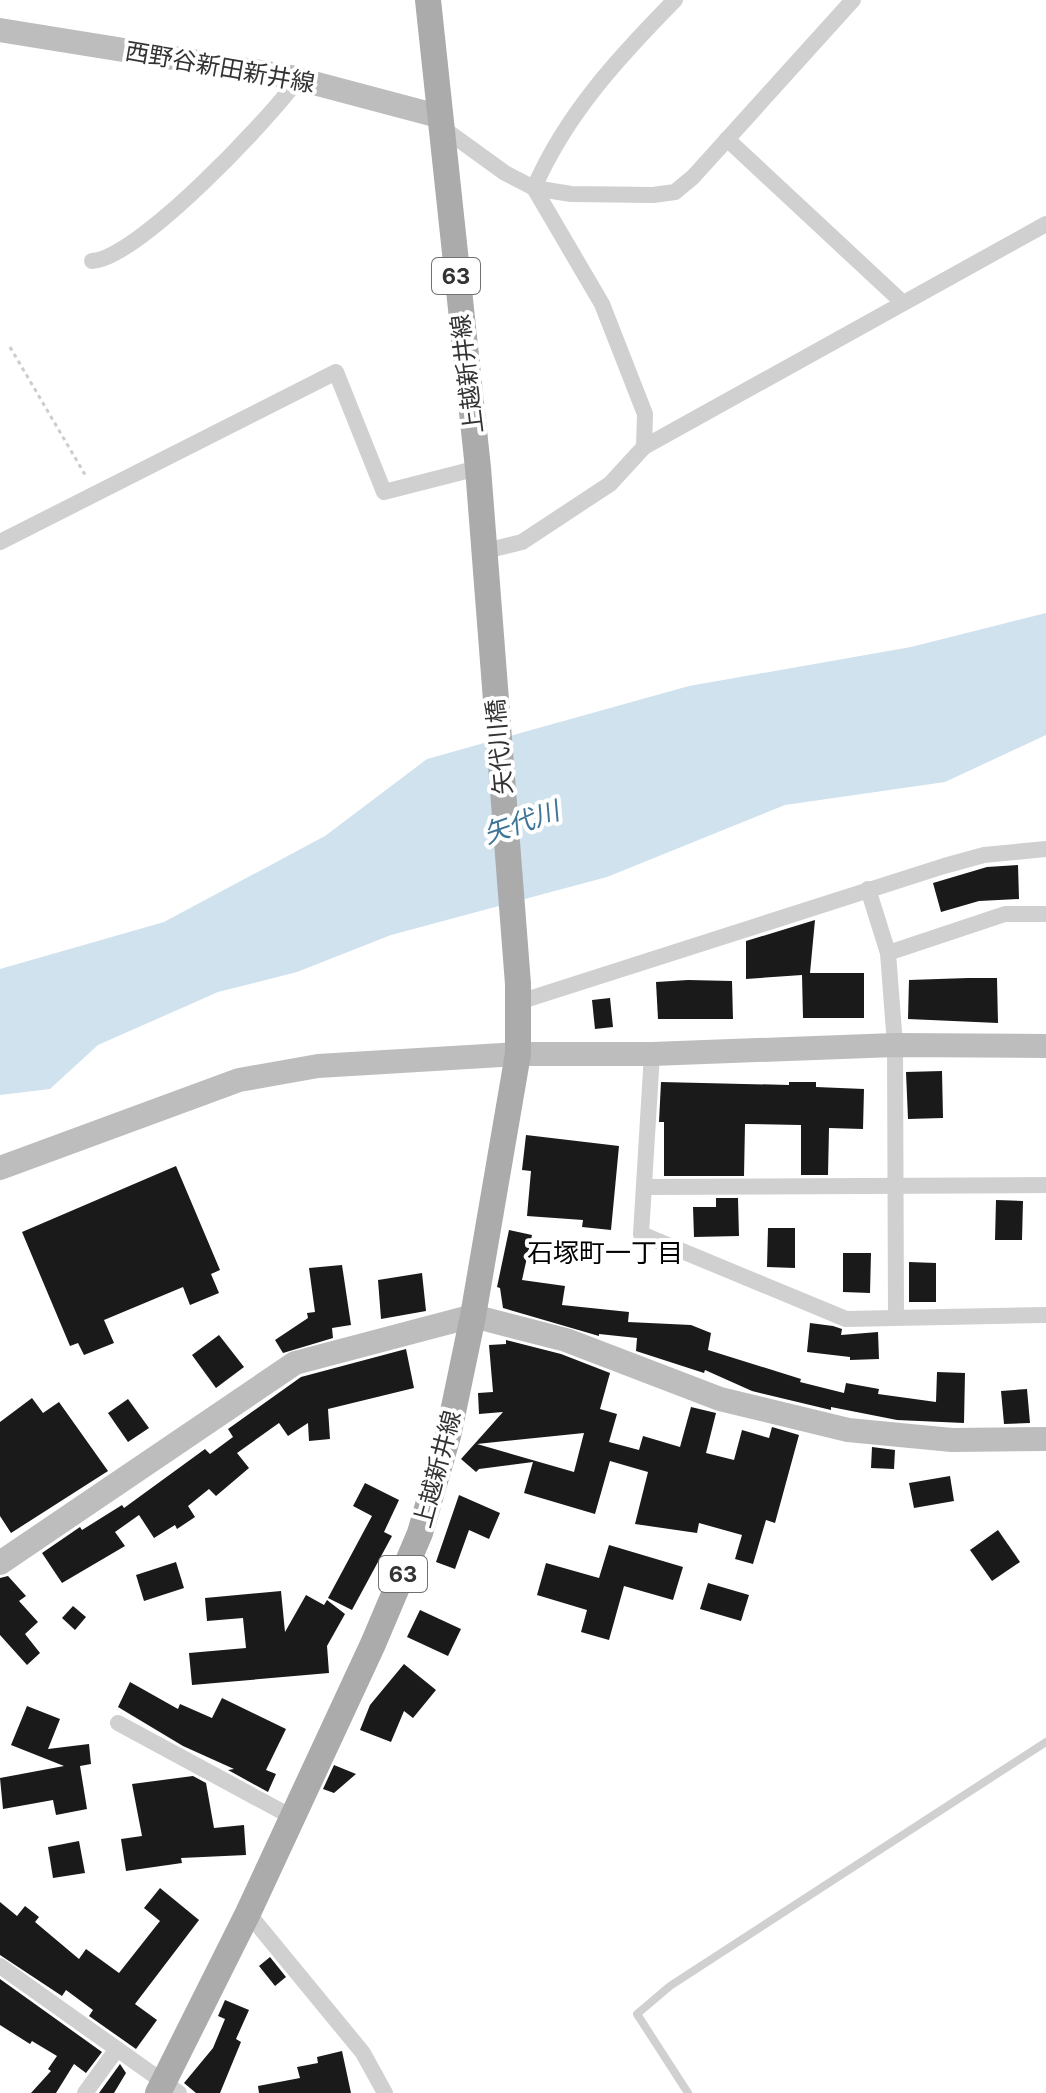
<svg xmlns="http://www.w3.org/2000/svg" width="1046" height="2093" viewBox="0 0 1046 2093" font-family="Inter,'Noto Sans JP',sans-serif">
<rect width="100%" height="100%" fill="#fff"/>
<polygon fill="#cfe2ee" points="1046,613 1046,735 945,782 785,805 607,877 391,935 297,972 218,992 98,1045 50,1089 0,1095 0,969 164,922 325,836 427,759 689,686 911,647"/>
<g fill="#1a1a1a" fill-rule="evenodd">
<polygon points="1018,865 1019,899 979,901 941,912 933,883 987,867"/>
<polygon points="815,920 810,973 864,973 864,1018 803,1018 802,975 746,979 746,941"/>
<polygon points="968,978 997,978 998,1023 908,1019 909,980"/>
<polygon points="688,980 732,981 733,1019 658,1019 656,982"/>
<polygon points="610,998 613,1027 595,1029 592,1000"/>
<polygon points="942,1071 943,1118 908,1119 906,1072"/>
<polygon points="661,1082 789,1085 789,1082 816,1082 816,1087 864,1089 863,1129 829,1128 828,1175 801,1175 801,1125 745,1124 744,1176 664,1176 664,1122 659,1122"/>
<polygon points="526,1135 619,1146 611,1230 582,1227 583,1220 527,1216 531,1171 522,1170"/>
<polygon points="176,1166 220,1270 211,1274 219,1293 190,1305 183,1287 104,1320 114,1343 84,1355 78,1343 70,1346 22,1232"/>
<polygon points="716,1198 738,1198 739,1236 694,1237 693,1207 716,1207"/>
<polygon points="996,1200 1023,1201 1022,1240 995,1240"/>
<polygon points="768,1228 795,1228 795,1268 767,1267"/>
<polygon points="509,1230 532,1235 522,1280 565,1286 562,1305 629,1312 628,1322 691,1325 711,1333 708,1350 801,1379 800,1382 844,1393 846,1383 879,1389 878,1394 936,1402 937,1372 965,1373 964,1423 897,1420 831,1407 831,1410 752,1391 705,1370 704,1373 636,1351 637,1338 599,1334 599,1336 503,1308 500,1288 497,1287"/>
<polygon points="843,1253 871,1253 870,1293 843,1292"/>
<polygon points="909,1262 936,1263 936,1302 909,1302"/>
<polygon points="342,1265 351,1325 332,1328 333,1338 283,1353 275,1340 308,1318 307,1313 315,1312 309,1268"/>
<polygon points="422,1273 426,1311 381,1319 378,1280"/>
<polygon points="810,1323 833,1326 842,1329 841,1335 878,1332 879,1359 850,1360 850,1357 807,1352"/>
<polygon points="219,1335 244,1367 216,1388 192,1355"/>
<path d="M506 1340 561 1354 610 1373 600 1409 617 1414 609 1442 639 1450 643 1436 680 1447 691 1407 716 1413 706 1453 734 1460 742 1430 769 1438 772 1427 799 1435 775 1523 766 1520 753 1564 735 1559 742 1535 699 1523 697 1533 635 1524 648 1472 610 1461 595 1514 524 1493 533 1462 479 1469 476 1472 461 1459 503 1412 479 1414 478 1393 493 1392 489 1345 506 1344ZM584 1433 574 1472 477 1444Z"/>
<polygon points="406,1349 414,1388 328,1409 330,1439 309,1441 308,1423 288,1436 279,1423 237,1453 249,1468 216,1496 209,1489 188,1506 195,1517 177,1529 175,1525 154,1538 139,1515 115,1532 125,1546 62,1583 42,1553 80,1527 82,1530 122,1505 124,1508 205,1449 210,1454 233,1437 228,1429 301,1377"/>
<polygon points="1027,1389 1030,1423 1004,1424 1001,1391"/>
<polygon points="32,1398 43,1413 59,1402 108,1471 11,1533 0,1516 0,1422"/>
<polygon points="128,1399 149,1428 128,1442 108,1413"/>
<polygon points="872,1447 895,1450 894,1469 871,1468"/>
<polygon points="950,1476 954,1501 914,1508 909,1483"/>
<polygon points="365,1483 399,1500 384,1532 392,1536 352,1610 328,1598 372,1516 353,1506"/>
<polygon points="459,1495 500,1513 489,1539 469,1530 455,1569 436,1562"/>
<polygon points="998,1530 1020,1562 992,1581 970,1550"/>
<polygon points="609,1545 683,1567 673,1600 624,1586 609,1640 581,1632 587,1610 537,1595 546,1563 599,1578"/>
<polygon points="176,1562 184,1588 144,1601 136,1575"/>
<polygon points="8,1576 26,1596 19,1601 38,1622 25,1634 40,1653 27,1665 0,1635 0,1578"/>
<polygon points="708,1583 749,1595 741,1621 700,1609"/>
<polygon points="281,1591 285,1632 306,1595 324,1605 327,1600 345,1614 327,1646 329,1673 192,1685 189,1653 246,1648 243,1618 207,1621 205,1598"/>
<polygon points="73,1606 86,1617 75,1630 62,1618"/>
<polygon points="420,1610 461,1629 448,1656 407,1637"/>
<polygon points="404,1664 436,1690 413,1718 404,1711 391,1742 360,1730 370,1705"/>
<polygon points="130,1682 178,1709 180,1704 212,1718 222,1698 286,1729 266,1770 276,1774 268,1792 228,1770 234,1769 183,1746 118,1707"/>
<polygon points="27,1706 60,1719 48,1749 89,1744 91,1764 80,1766 87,1809 56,1815 53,1800 3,1809 0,1778 64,1766 11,1745"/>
<polygon points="334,1765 356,1774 334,1793 323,1789"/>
<polygon points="193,1776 206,1783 214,1828 244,1825 246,1855 181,1858 182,1863 126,1871 121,1839 142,1836 132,1784"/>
<polygon points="79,1841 85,1873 53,1878 48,1847"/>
<polygon points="160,1888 199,1920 135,2004 157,2020 136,2049 89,2016 93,2010 66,1990 62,1996 0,1955 0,1902 17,1916 25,1906 39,1917 35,1922 79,1959 86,1949 119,1973 160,1921 144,1908"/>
<polygon points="270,1957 286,1977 275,1986 259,1966"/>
<polygon points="0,1979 102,2052 86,2073 74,2064 56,2093 31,2093 51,2071 48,2069 57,2056 32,2041 30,2044 0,2025"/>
<polygon points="225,2000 249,2010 236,2039 241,2042 220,2093 196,2093 184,2083 213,2048 225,2019 218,2016"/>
<polygon points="342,2051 351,2093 259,2093 258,2086 300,2078 297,2067 318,2063 317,2057"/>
<polygon points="120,2064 126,2073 114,2093 99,2093"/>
</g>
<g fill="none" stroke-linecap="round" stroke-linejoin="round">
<polyline stroke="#cdcdcd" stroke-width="3" stroke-dasharray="4 4" stroke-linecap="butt" points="10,347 87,478"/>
<polyline stroke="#d0d0d0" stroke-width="8" points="688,2093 637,2014 670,1986 1046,1742"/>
<g stroke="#d0d0d0" stroke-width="16">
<polyline points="440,126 505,173 534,188 571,194 653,195 675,192 693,177 853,0"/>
<polyline points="727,139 902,302"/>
<polyline points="534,188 602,304 645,414 644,447"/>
<path d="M534 188C566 114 619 57 675 0"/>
<path d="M92 261C137 259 269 120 298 79"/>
<polyline points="0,542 336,372 384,492 478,468"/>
<polyline points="485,551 522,542 610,484 644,447 1046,224"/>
<polyline points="868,889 888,953 895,1045 896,1317"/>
<polyline points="888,953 1005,914 1046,914"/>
<polyline points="519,1002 944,866 984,855 1046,849"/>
<polyline points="652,1054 641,1234 846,1319 1046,1315"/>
<polyline points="646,1187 1046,1185"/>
<polyline points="118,1723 292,1817"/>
<polyline points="248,1913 363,2053 385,2093"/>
<polyline points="0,1966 179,2093"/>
<polyline points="85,2093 117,2049"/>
</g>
<g stroke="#bdbdbd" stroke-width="24">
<polyline points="0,30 291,77 438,116"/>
<polyline points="0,1168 239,1080 318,1066 518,1054 652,1054 895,1045 1046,1046"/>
<polyline points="0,1563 295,1363 473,1316 566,1340 720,1399 848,1430 952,1440 1046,1439"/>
</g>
<polyline stroke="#ababab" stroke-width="26" points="158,2093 248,1913 373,1644 420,1533 448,1436 473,1316 518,1054 518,984 478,468 428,0"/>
</g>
<g text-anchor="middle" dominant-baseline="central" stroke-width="8" stroke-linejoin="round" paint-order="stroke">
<g fill="#fff" stroke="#707070" stroke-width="2">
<rect x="432" y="258" width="48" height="36" rx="6"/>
<rect x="379" y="1556" width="48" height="36" rx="6"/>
</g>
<g font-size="22" font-weight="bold" fill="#333">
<text x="456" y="276">63</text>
<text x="403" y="1574">63</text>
</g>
<g font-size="24" fill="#333" stroke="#fff">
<text transform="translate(220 67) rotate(10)">西野谷新田新井線</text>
<text transform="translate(467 374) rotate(-97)">上越新井線</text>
<text transform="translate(499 747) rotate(-95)">矢代川橋</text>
<text transform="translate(437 1469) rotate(-75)">上越新井線</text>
</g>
<g font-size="26" font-style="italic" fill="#3f7597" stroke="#fff">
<text transform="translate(521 822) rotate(-19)">矢代川</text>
</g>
<g font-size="26" fill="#000" stroke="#fff">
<text x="605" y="1252">石塚町一丁目</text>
</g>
</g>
</svg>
